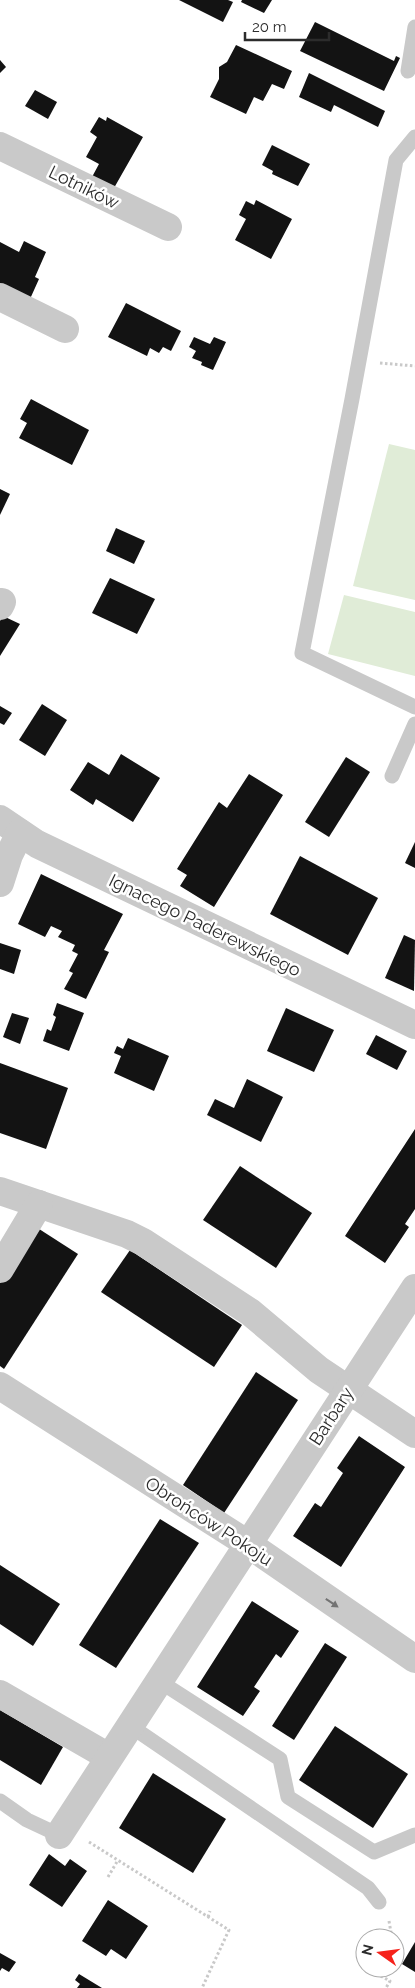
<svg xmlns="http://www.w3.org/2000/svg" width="415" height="1988" viewBox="0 0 415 1988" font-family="Raleway,sans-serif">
<rect width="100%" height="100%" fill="#fff"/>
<g fill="#e0ecd7">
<polygon points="389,444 415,450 415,600 353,586"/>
<polygon points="344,595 415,612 415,676 328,654"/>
</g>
<g fill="#131313">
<polygon points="179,0 228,0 233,2 223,22"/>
<polygon points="242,0 272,0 264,13 241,2"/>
<polygon points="315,22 394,61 396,56 400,58 384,91 300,51"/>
<polygon points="236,45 292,71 284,89 272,84 263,101 254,97 246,114 210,97 219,79 219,67 227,62"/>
<polygon points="0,60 6,67 0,73"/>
<polygon points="309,73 385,111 378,127 334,105 331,112 299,97"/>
<polygon points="35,90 57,102 48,119 25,106"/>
<polygon points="99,117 106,121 107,117 143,137 114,188 92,177 99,164 86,157 97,137 90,132"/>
<polygon points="272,145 310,164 298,186 272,174 273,171 262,165"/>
<polygon points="256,200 292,219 271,259 235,240 246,219 239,215 246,201 254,205"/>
<polygon points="24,241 46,252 35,277 39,279 30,299 0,285 0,242 19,252"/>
<polygon points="126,303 181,331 171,351 163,347 159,353 150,348 147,356 108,337"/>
<polygon points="194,337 210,344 214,337 226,342 213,370 201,365 202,362 192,358 196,351 189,347"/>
<polygon points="31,399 89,430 72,465 19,438 27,423 20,419"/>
<polygon points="0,489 10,494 0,515"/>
<polygon points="116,528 145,541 134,564 106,551"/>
<polygon points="110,578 155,599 137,634 92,613"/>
<polygon points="3,616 20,624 0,656 0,621"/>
<polygon points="42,704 67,720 45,756 19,740"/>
<polygon points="0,706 12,713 4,725 0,723"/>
<polygon points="121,754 160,778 133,822 96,799 93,805 70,790 88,762 109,775"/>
<polygon points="346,757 370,772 329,837 305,822"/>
<polygon points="249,774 283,795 214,907 180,886 187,875 177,869 219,802 227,808"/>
<polygon points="415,842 415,868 405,863"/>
<polygon points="300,856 378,898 348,955 270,914"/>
<polygon points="41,874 123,914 104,950 109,952 86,999 64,989 73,973 69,971 78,954 72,951 75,945 58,937 62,931 51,926 45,937 18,924"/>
<polygon points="404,935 415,940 414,991 385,978"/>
<polygon points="0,943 21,950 14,974 0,969"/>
<polygon points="57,1003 84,1013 69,1051 43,1041 47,1029 51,1031 56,1017 53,1015"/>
<polygon points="286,1008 334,1030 314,1072 267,1051"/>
<polygon points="12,1013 29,1018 20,1044 3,1037"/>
<polygon points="376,1035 407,1051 397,1070 366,1054"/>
<polygon points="128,1038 169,1056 154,1091 114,1073 121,1056 114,1053 117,1046 123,1049"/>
<polygon points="0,1063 68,1088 46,1149 0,1133"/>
<polygon points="247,1079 283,1097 261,1142 207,1115 215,1099 234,1108"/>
<polygon points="415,1129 415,1209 405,1224 409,1227 385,1263 345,1236"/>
<polygon points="240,1166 312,1213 276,1268 203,1220"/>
<polygon points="36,1227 78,1254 4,1369 0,1366 0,1283"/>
<polygon points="130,1250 242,1325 214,1367 101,1292"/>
<polygon points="256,1372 298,1400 224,1513 183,1485"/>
<polygon points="359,1436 405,1467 341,1567 293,1536 315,1503 321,1507 343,1473 337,1468"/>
<polygon points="160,1519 199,1543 116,1668 79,1645"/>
<polygon points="0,1565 60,1604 33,1646 0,1624"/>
<polygon points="252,1601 299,1631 281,1658 276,1654 254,1687 260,1691 243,1716 197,1687"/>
<polygon points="325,1643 347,1657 294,1740 272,1726"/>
<polygon points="0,1710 63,1747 41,1785 0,1760"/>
<polygon points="335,1726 408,1774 373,1828 299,1780"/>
<polygon points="153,1773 226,1819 193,1873 119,1828"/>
<polygon points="49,1854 65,1866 70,1859 87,1871 62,1907 29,1885"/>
<polygon points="108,1900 148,1926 126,1959 111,1949 106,1956 82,1941"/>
<polygon points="415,1942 415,1972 402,1964"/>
<polygon points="0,1953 16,1962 9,1972 2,1968 0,1971"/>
<polygon points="79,1974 102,1988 77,1988 80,1984 75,1980"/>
</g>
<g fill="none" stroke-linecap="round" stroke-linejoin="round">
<g stroke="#c9c9c9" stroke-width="3" stroke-dasharray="2.5 2.5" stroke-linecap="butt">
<polyline points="380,363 415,366"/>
<polyline points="89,1842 229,1930 202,1988"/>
<polyline points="108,1877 118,1860"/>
<polyline points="208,1917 210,1911"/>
<polyline points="389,1921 392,1938"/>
<polyline points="383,1968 379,1975 390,1981 386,1988"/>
</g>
<g stroke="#c9c9c9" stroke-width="15">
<polyline points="408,71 415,27"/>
<polyline points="415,137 396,160 352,399 302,653 415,707"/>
<polyline points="392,776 415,724"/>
<polyline points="159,1681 280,1759 288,1797 374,1852 415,1835"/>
<polyline points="129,1725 368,1888 379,1902"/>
<polyline points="0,1801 27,1820 59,1835"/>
</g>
<g stroke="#c9c9c9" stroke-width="28">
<polyline points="0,146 168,227"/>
<polyline points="0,297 65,329"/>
<polyline points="0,606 2,602"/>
<polyline points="0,819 37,844 415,1025"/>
<polyline points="0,883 9,855 20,833"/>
<polyline points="0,1191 127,1234 143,1242 250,1312 319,1370 415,1434"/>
<polyline points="0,1269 39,1204"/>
<polyline points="0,1386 248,1544 415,1659"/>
<polyline points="0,1694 109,1757"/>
<polyline points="59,1835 415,1288"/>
</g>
</g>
<defs><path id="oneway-solid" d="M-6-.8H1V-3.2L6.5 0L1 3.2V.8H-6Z" transform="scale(1.25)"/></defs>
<use fill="#737373" href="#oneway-solid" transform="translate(332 1603) rotate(34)"/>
<g text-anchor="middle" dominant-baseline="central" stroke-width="5" stroke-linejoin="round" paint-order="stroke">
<g font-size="18" fill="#2c2c2c" stroke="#fff">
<text transform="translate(84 187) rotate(26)">Lotników</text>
<text transform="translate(205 925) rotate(26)">Ignacego Paderewskiego</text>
<text transform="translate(331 1416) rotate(-57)">Barbary</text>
<text transform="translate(209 1521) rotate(33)">Obrońców Pokoju</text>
</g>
</g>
<g transform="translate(380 1953) rotate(284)"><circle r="24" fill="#ffffff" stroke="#ababab"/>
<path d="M0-4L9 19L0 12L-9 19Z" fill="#f6221b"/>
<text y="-8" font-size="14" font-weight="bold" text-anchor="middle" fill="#2c2c2c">N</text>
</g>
<path d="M245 32v8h84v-8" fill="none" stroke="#2c2c2c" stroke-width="2.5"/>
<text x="252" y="32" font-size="15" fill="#2c2c2c" stroke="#ffffff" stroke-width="4" paint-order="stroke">20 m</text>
</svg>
